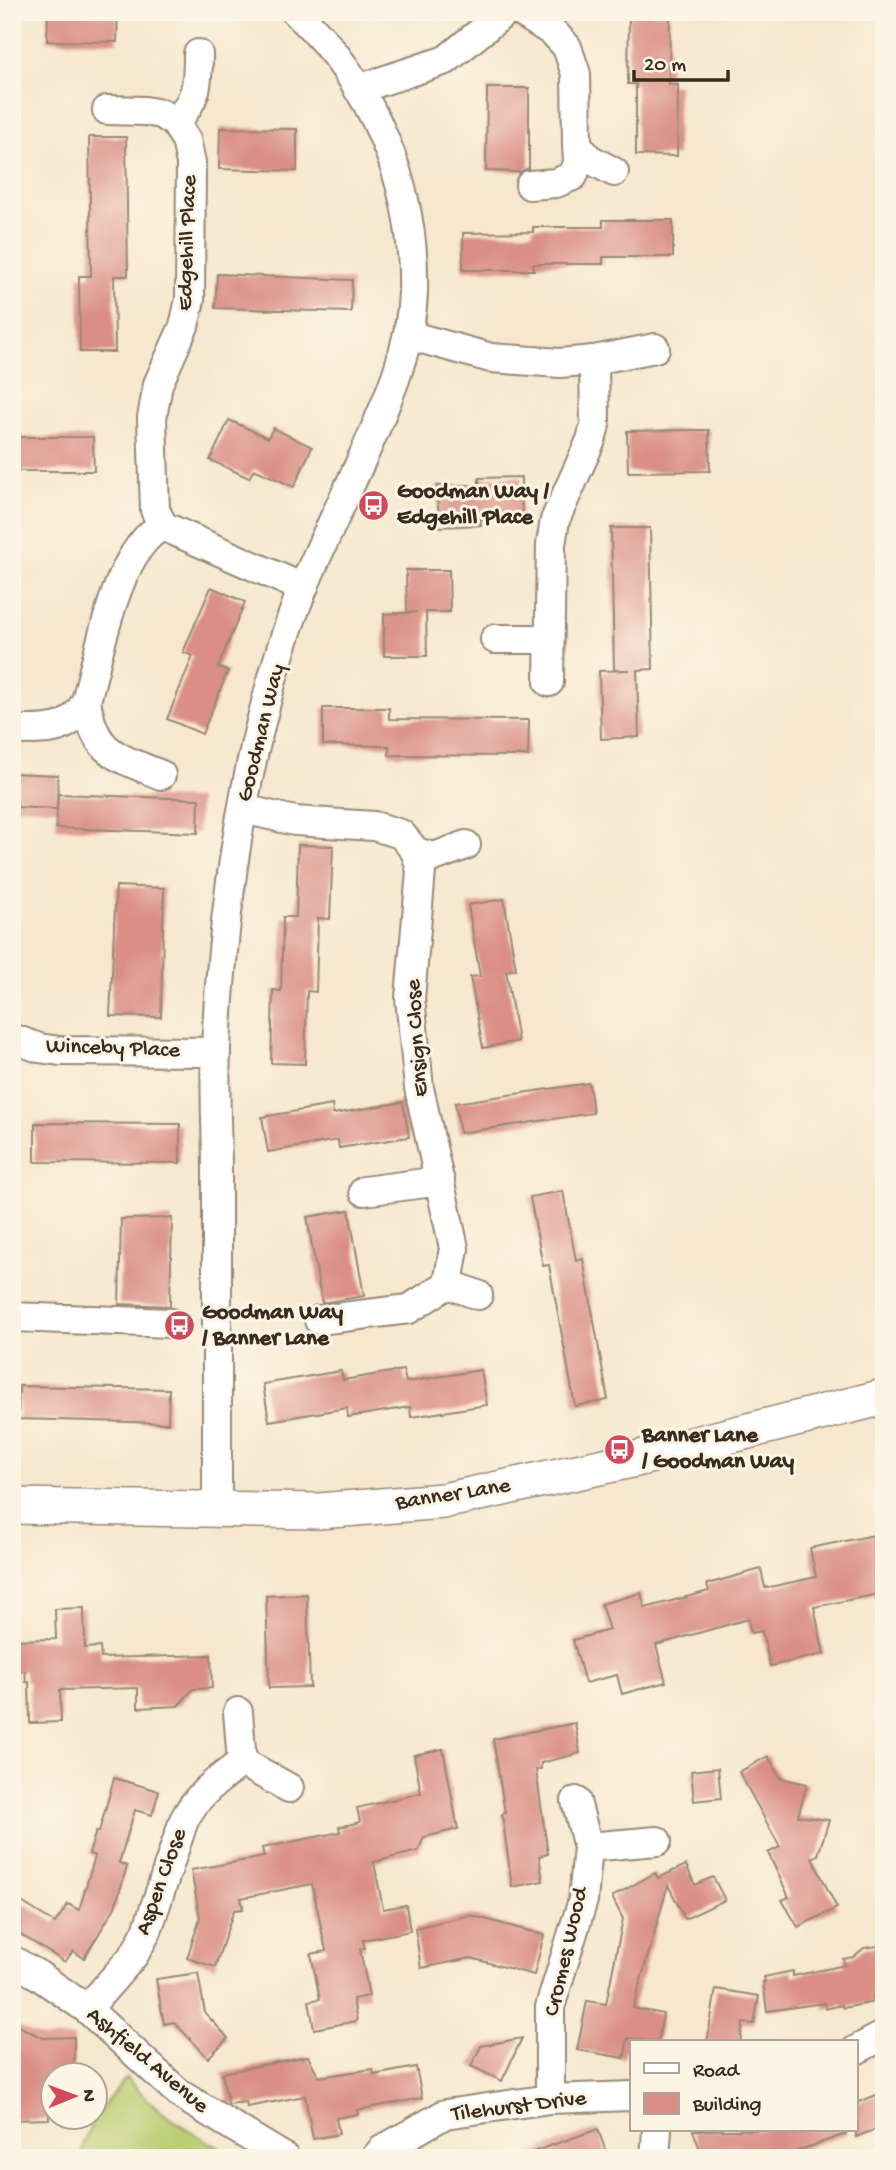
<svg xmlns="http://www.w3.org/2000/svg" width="896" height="2170" viewBox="0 0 896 2170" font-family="'Gochi Hand',sans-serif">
<rect width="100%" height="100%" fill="#fcf5e5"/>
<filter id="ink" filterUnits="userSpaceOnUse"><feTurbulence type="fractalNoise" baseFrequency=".0143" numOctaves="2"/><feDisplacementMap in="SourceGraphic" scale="14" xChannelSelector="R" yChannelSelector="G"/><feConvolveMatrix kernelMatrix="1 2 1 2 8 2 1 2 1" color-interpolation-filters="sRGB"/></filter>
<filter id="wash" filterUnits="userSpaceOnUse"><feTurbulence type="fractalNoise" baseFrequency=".00686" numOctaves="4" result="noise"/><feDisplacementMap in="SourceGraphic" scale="28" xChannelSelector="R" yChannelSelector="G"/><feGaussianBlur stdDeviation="1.57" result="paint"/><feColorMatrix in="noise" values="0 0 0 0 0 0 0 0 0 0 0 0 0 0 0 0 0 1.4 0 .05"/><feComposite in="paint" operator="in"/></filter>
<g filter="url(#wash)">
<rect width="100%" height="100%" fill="#f6e7ce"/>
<path fill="#b9cc70" stroke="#7a7b47" stroke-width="2" d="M126 2078 159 2110 182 2126 236 2158H81C84 2126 106 2102 126 2078Z"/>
<g id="blocks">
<g fill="#da8e85">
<polygon points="48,12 118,12 117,42 47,41"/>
<polygon points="629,13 670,13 669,84 678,85 677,156 636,155 636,84 628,84"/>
<polygon points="487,88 529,88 529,168 520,172 486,171"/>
<polygon points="220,128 297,129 297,171 219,169"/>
<polygon points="89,137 126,137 128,276 114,276 115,352 80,352 79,276 91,276"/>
<polygon points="603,220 673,220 673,257 603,257 603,264 533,264 534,270 463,270 463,233 533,232 533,227 603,227"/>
<polygon points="217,274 352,280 351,312 215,308"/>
<polygon points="229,420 268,438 273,428 312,447 294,487 254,469 249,478 210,460"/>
<polygon points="693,430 709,430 710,471 628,472 627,431"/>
<polygon points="12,437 93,437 94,471 12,471"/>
<polygon points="521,477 522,518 480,519 481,525 439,527 437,486 479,485 479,478"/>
<polygon points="611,528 650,528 653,669 637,670 639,737 601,739 599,671 630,670 614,670"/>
<polygon points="406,570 449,570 450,612 426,612 427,656 384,656 384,614 416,612 407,613"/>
<polygon points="211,587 245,602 218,667 228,671 202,734 167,719 193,656 183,652"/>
<polygon points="323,708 389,708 389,719 529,720 528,756 389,755 389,746 323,745"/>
<polygon points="12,773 58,775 57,809 12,807"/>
<polygon points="58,794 199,799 198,833 56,828"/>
<polygon points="298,845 333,846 330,919 318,918 316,992 307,991 305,1064 271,1063 273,990 281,991 283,917 296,917"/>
<polygon points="116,886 164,888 161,1017 110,1016"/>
<polygon points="504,899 516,969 506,971 518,1041 483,1048 470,977 480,976 468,905"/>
<polygon points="589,1083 593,1113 460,1133 455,1103"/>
<polygon points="403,1102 409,1137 339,1148 338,1140 268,1152 262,1117 332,1105 333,1114"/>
<polygon points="35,1123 180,1124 180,1163 35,1162"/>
<polygon points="563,1191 576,1261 583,1259 608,1400 575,1406 549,1265 543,1266 530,1197"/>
<polygon points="349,1210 364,1296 322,1303 307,1217"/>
<polygon points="172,1218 170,1306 119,1304 121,1219"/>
<polygon points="403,1370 406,1382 481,1370 487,1405 411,1417 410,1407 348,1417 347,1408 269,1421 263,1384 341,1371 343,1380"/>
<polygon points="19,1386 169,1389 168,1423 18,1419"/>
<polygon points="884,1533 884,1593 814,1607 824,1654 770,1666 762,1631 751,1633 748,1619 656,1645 666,1682 622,1694 617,1675 585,1683 573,1640 609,1630 601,1604 641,1593 645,1608 709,1591 707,1584 761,1569 765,1588 816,1577 810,1548"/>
<polygon points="307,1594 310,1687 269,1688 266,1596"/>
<polygon points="84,1608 85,1648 100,1647 101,1658 211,1655 212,1688 193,1689 178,1706 138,1708 138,1688 60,1690 61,1722 30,1723 29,1682 26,1682 25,1671 12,1672 12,1640 56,1639 55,1609"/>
<polygon points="575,1723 580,1753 541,1763 541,1769 536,1770 548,1854 539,1856 543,1881 512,1887 502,1814 505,1813 493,1739"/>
<polygon points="443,1749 458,1829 424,1837 418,1851 374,1862 383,1909 406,1905 410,1931 363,1940 365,1948 360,1949 369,1996 353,1999 357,2021 314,2029 309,2001 320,1999 311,1954 326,1951 312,1884 241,1898 243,1909 234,1910 215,1967 187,1958 200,1918 191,1870 264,1857 262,1848 340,1832 339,1827 360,1822 357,1808 421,1793 414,1755"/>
<polygon points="768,1756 780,1778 807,1784 798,1816 829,1820 818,1855 812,1858 837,1908 798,1927 782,1900 789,1897 768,1853 780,1847 739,1772"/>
<polygon points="718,1768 721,1798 694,1801 691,1771"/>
<polygon points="114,1778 159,1791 152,1815 135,1810 119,1863 127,1866 115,1907 84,1958 73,1951 65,1962 12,1929 12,1896 55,1923 68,1904 79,1910 95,1856 89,1854 96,1831 99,1832"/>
<polygon points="686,1865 695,1885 713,1877 725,1900 685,1919 668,1885 633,2008 663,2014 658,2042 628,2038 624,2058 577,2050 587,2001 606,2004 623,1919 612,1897 655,1873 658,1878"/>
<polygon points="470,1915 544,1935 534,1975 471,1958 421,1968 415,1928"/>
<polygon points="878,1946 884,1971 884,1995 873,1997 874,2002 843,2008 842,2005 825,2009 824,2003 767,2011 763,1982 765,1982 764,1977 793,1971 793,1976 845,1965 843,1959 853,1957 864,1948"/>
<polygon points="198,1973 205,2013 228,2038 208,2058 174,2022 164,2024 156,1979"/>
<polygon points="716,1989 759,1996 754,2024 743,2023 740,2042 707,2042"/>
<polygon points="12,2023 43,2038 74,2037 74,2076 52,2076 52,2086 48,2086 49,2119 12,2120"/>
<polygon points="522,2038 502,2081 471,2066 481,2046"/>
<polygon points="308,2056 319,2077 373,2069 374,2075 416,2067 422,2098 357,2110 358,2114 336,2118 339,2134 313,2139 305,2096 247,2107 246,2102 228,2104 222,2073"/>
<polygon points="884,2092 884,2126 856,2137 856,2103"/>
<polygon points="598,2129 608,2158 528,2158 527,2154"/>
<polygon points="693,2130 845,2130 846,2134 777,2158 703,2158"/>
</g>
</g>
</g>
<g filter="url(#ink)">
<use href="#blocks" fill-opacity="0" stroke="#988876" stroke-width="2"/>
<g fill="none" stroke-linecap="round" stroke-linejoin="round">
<defs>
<g id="minor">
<polyline points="521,12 554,33 567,47 576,74 577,144 588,158 614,172"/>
<polyline points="358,89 446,60 505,12"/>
<path d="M175 123C197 99 198 85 198 54"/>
<polyline points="530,185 556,183 573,176 578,163 577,144"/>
<polyline points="408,335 491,358 560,363 594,360 595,425 591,440 555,520 551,544 549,682"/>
<polyline points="594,360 655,348"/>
<polyline points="163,526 303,588"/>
<polyline points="495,639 549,639"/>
<path d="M86 701C95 755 116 756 161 775"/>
<path d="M25 730C54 730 71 729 86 701 99 655 117 547 163 526L155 510 152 418 158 384 184 326 190 300 191 163 186 140 175 123 162 114 145 111 107 110"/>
<polyline points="243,809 295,821 374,826 401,834 416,852 434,857 466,845"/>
<polyline points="416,852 421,871 410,998 419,1088 454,1248 448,1284 478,1295"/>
<polyline points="12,1038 39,1048 60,1051 216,1052"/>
<polyline points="364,1191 440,1181"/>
<polyline points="12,1317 171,1323"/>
<polyline points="319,1320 409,1309 448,1284"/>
<path d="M217 1511C217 1398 216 1285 217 1173 217 1131 214 1089 216 1047 221 948 232 849 254 751 267 696 282 638 304 586 324 538 348 491 369 443 390 395 411 346 413 293 416 187 374 85 296 12"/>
<polyline points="242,1762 289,1788"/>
<polyline points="576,1801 588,1847 657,1841"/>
<polyline points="12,1960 38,1975 87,2009 181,2095 285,2158"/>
<path d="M87 2009 134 1955 147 1931 184 1820C198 1793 218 1780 242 1762L238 1712"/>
<polyline points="856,2050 884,2035"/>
<polyline points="550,2099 550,2007 583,1900 588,1847"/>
<polyline points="375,2158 382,2150 445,2114 550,2099 632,2096"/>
<polyline points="655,2158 657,2130"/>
</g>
<polyline id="tertiary" points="12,1506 319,1511 443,1501 632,1460 884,1397"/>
</defs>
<use href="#minor" stroke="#988876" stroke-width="32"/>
<use href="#tertiary" stroke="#988876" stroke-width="38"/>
<use href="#minor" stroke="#fff" stroke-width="28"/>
<use href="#tertiary" stroke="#fff" stroke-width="35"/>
</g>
</g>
<defs>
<symbol id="bus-disc" viewBox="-11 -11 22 22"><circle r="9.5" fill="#d1495b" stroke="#fcf5e5"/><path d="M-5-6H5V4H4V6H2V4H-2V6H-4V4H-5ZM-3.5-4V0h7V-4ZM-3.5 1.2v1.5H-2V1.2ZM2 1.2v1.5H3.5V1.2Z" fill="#fff"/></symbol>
</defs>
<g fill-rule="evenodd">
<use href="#bus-disc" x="356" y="488" width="35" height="35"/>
<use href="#bus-disc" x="162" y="1308" width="35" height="35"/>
<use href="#bus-disc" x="602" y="1432" width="35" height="35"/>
</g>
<g text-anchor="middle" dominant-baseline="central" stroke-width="6" stroke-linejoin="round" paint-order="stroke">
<g font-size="23" fill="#3b2a1e" stroke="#fcf5e5">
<text transform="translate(188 243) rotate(-88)">Edgehill Place</text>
<text transform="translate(262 733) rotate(-76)">Goodman Way</text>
<text transform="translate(418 1038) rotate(-94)">Ensign Close</text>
<text transform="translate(113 1049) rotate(2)">Winceby Place</text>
<text transform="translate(453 1495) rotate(-9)">Banner Lane</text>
<text transform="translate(162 1882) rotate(-70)">Aspen Close</text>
<text transform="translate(567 1952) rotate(-77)">Cromes Wood</text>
<text transform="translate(147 2061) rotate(40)">Ashfield Avenue</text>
<text transform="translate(519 2107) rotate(-7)">Tilehurst Drive</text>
</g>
<g font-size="23" font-weight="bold" fill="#3b2a1e" stroke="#fcf5e5" text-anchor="start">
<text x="397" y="492">Goodman Way /<tspan x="397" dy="26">Edgehill Place</tspan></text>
<text x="202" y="1313">Goodman Way<tspan x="202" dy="26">/ Banner Lane</tspan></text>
<text x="642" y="1436">Banner Lane<tspan x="642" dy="26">/ Goodman Way</tspan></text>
</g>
</g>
<rect width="896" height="2170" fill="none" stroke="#fcf5e5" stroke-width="42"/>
<rect x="630" y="2040" width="228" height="91" fill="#fcf5e5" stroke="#afa495" stroke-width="2"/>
<rect x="644" y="2063" width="35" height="10" fill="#ffffff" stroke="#afa495" stroke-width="2"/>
<text x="693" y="2076" font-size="21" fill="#3b2a1e">Road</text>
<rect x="644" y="2093" width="35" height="21" fill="#da8e85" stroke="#afa495" stroke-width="2"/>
<text x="693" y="2110" font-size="21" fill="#3b2a1e">Building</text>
<g transform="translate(74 2096) rotate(89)"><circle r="33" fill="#fcf5e5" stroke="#afa495" stroke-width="2"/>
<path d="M0-5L12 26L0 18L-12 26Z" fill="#d1495b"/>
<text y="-10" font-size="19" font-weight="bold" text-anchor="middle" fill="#3b2a1e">N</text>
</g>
<path d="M634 70v10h94v-10" fill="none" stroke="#3b2a1e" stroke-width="3.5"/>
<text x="644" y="70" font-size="21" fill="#3b2a1e" stroke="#fcf5e5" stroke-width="5" paint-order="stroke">20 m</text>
</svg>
